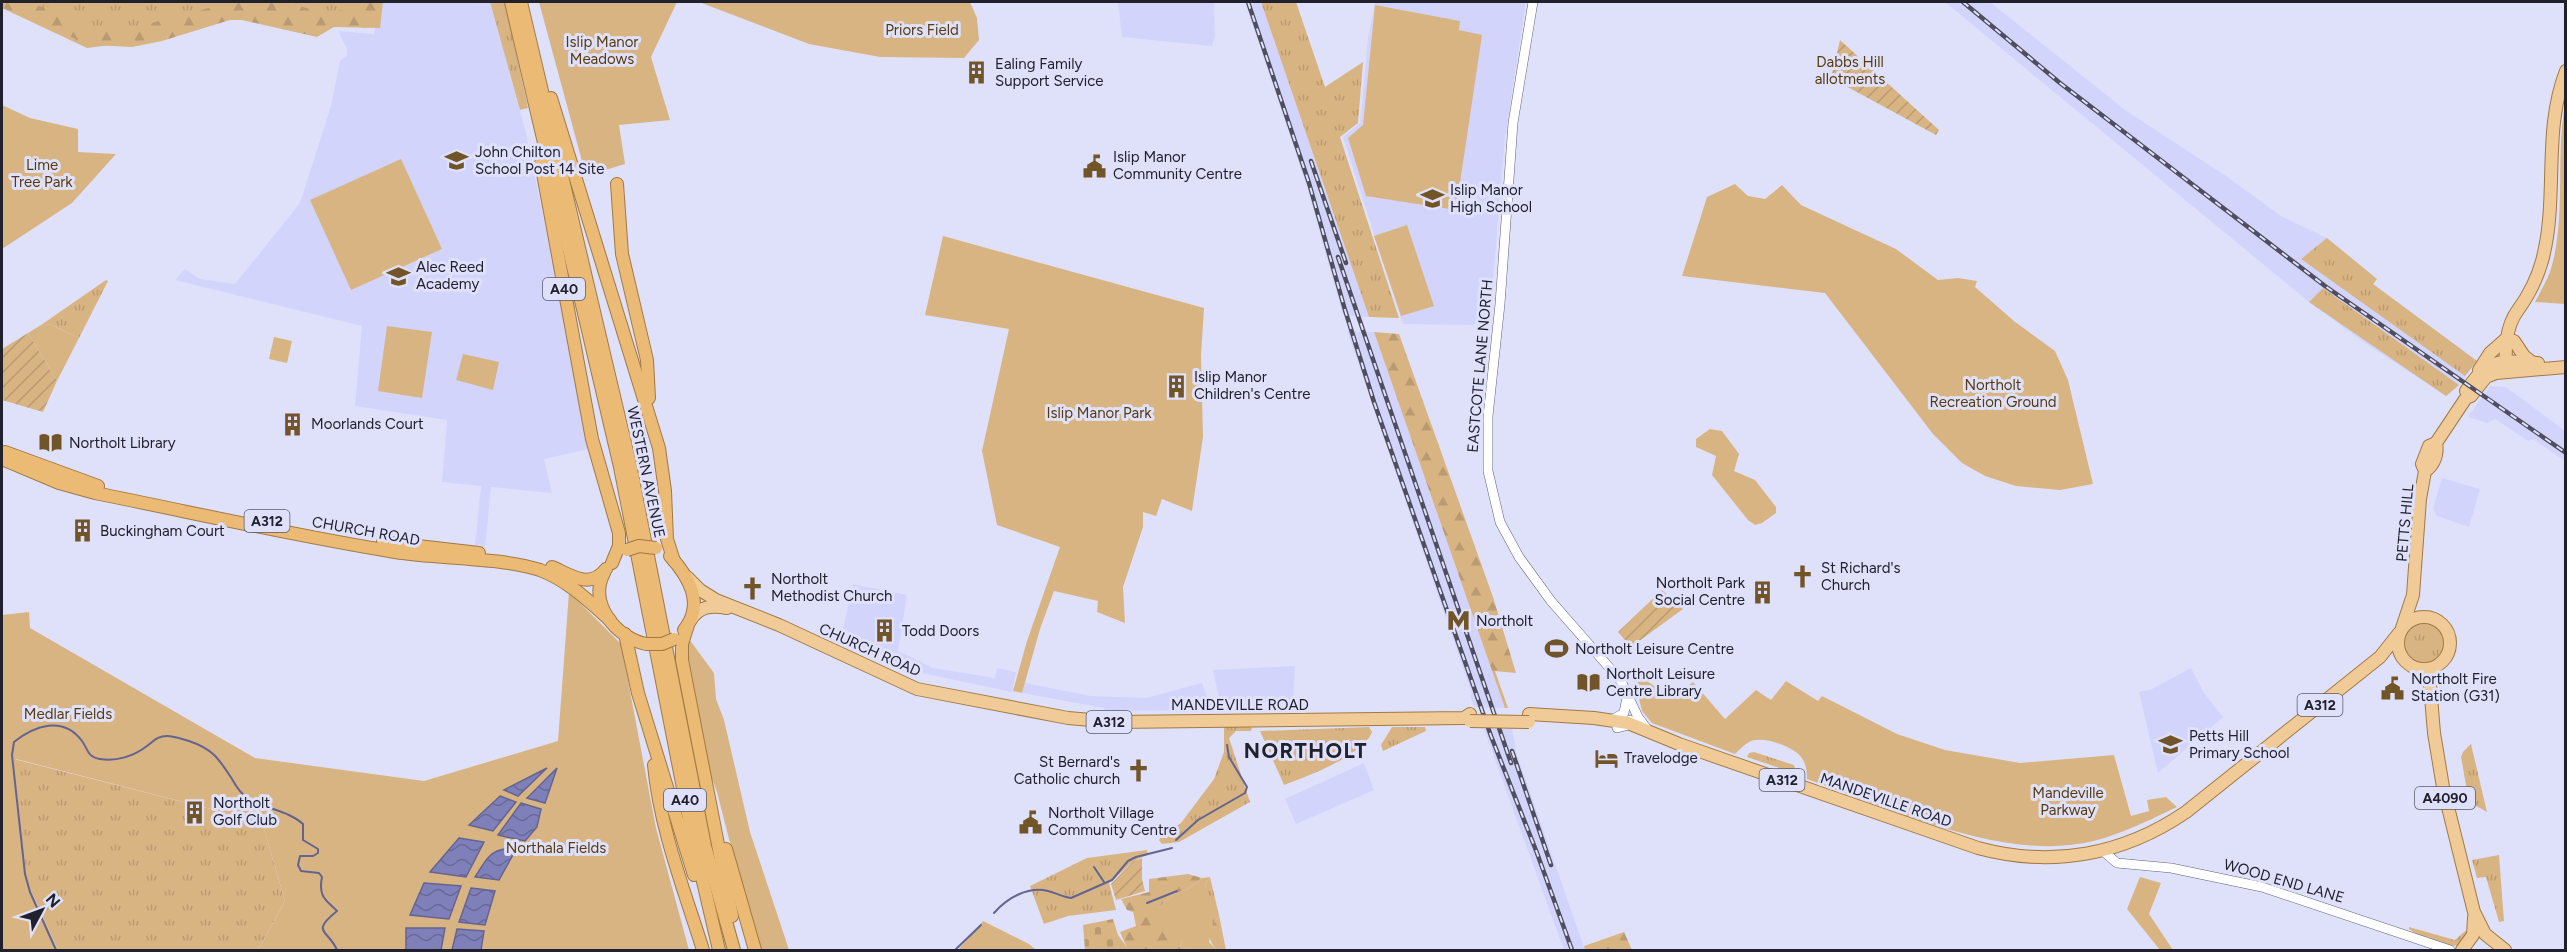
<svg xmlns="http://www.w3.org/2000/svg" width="2567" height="952" viewBox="0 0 2567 952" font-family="Figtree,sans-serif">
<defs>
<pattern id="grass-tufts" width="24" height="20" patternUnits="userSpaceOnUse" patternTransform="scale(1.5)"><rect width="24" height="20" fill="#d9b483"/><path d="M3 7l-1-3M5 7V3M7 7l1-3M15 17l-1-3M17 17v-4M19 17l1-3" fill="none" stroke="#ba9a71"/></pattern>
<pattern id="forest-firs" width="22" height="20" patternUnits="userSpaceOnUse" patternTransform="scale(1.5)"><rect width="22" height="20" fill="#d9b483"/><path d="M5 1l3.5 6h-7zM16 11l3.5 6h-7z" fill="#ba9a71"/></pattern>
<pattern id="cemetery-stones" width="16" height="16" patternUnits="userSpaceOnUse" patternTransform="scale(1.5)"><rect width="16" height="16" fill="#d9b483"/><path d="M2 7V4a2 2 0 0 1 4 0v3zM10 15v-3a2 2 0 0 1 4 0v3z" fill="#ba9a71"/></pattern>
<pattern id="garden-furrows" width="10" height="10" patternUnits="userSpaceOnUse" patternTransform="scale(1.5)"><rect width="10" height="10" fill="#d9b483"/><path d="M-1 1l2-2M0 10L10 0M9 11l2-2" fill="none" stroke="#ba9a71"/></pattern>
<pattern id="water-waves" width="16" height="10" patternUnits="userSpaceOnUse" patternTransform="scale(1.5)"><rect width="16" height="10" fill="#7f80ba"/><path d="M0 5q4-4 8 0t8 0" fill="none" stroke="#686898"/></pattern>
</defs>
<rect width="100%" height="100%" fill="#dfe1fb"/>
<g fill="#d2d4fc">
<polygon points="381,2 490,2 525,129 572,355 589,449 544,459 552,493 491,487 485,547 479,544 475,546 481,486 442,482 447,420 355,406 362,326 175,280 185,269 200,279 235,284 300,203 331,106 340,61 347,55 347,49 338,31 374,34"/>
<polygon points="1118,2 1214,2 1215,37 1212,46 1122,37"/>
<polygon points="1245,2 1261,2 1369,317 1343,315 1306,184"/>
<polygon points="1375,2 1526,2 1505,138 1490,317 1472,325 1403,324 1343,137 1360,123 1368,38"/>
<polygon points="1945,2 1990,2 2125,110 2226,176 2281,216 2327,238 2377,279 2373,284 2477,361 2459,385 2446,396 2368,345 2309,302"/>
<polygon points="1347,331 1374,332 1505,708 1474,707 1470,695 1472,694"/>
<polygon points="2490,386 2506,387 2565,431 2565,461 2533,439 2528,441 2495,419 2488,423 2468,417"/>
<polygon points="2442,478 2480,489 2469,527 2437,516 2433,509"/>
<polygon points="853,584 907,595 898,651 933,668 995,678 997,668 1016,672 1012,692 922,673 841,638"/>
<polygon points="1295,666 1293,702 1220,703 1213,670"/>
<polygon points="2191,668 2204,693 2223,717 2158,773 2139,692 2152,689"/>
<polygon points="1025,683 1091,696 1146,698 1202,683 1208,700 1197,710 1105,711 1104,708 1022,693"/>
<polygon points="1484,729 1512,729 1516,752 1585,950 1564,950"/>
<polygon points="1364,763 1374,790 1296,824 1285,799"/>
</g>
<g fill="url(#grass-tufts)">
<polygon points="2,2 372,2 367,28 241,12 134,42 87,48 2,8"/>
<polygon points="490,2 505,2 528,108 520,110"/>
<polygon points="1261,2 1296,2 1325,87 1363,62 1358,123 1340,137 1399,318 1369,317"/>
<polygon points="2327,238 2377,279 2373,284 2477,361 2465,376 2301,259"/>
<polygon points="106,280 108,281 79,338 49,324 43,328 41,325"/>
<polygon points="2323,288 2459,385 2446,396 2309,302"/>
<circle cx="2424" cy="643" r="22"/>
<polygon points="1224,726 1249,726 1252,728 1251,731 1236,731 1229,738 1250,802 1179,842 1162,844 1159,840 1161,836 1181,823 1214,779 1224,752"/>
<path d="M1369 727 1372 732C1364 755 1308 776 1284 785L1260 731Z"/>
<polygon points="1392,727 1425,727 1426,731 1383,751 1381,745"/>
<polygon points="2471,744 2487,812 2469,802 2461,757 2463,752"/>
<polygon points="1754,752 1794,765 1797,774 1747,757 1749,753"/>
<polygon points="10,758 262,822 285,901 258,950 58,950 27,882"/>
<path d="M1147 850 1148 855C1128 861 1125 872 1109 883L1116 910 1068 916 1044 924 1030 886 1087 858Z"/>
<polygon points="2499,855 2504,921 2499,922 2486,877 2477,878 2472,860"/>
<polygon points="1210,877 1219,915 1212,928 1205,884"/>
<polygon points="2409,927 2455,940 2465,931 2468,932 2461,944 2449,947 2428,937 2422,938 2409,929"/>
</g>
<g fill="url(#forest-firs)">
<polygon points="2,2 12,2 23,6 57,7 81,25 121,34 137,34 151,23 220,5 226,2 287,2 325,14 346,9 355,2 383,2 380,28 334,27 317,37 242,20 230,20 162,41 132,47 90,45 2,7"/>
<polygon points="1374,332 1399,334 1493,597 1516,673 1495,671 1508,708 1505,708"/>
<polygon points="1188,874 1202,878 1188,889 1174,894 1158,908 1186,934 1180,946 1190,950 1128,950 1120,932 1136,926 1133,912 1127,910 1121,899 1149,892 1149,879"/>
<path d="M1219 915 1226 950H1217C1204 936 1211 930 1219 915Z"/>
<polygon points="1624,932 1632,950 1585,950 1584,946"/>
</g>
<polygon fill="url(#cemetery-stones)" points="1113,919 1118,935 1129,950 1085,950 1083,925"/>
<g fill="#d9b483">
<polygon points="539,2 677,2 651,57 670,120 619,125 625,164 586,176"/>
<polygon points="699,2 970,2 977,18 979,40 964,58 880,57 809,44"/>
<polygon points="1375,5 1460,21 1459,30 1482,35 1456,210 1366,196 1348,138 1363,125"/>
<polygon points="2,105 30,118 78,129 78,152 116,154 72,203 2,249"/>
<path d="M2565 105V304L2535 302C2540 292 2546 282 2550 272 2567 219 2555 159 2565 105Z"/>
<polygon points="401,159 442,249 351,290 310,200"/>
<polygon points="1735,184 1748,196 1765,199 1782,185 1801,205 1896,249 1938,280 1958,278 1977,281 1975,287 2014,321 2055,351 2068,380 2093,484 2060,490 2016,486 1985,476 1962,463 1933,434 1825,293 1682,276 1707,197"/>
<polygon points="1407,225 1434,306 1401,316 1374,236"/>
<polygon points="943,236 1204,308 1201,355 1203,437 1192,511 1162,499 1156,516 1143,512 1143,527 1123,587 1125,623 1097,612 1098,601 1054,591 1040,629 1022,693 1013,691 1027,641 1060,547 997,525 982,451 1009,329 925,315"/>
<polygon points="49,324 79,338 57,381 28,333 41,325 43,327"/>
<polygon points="387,326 432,332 422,398 378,391"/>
<polygon points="274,337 292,341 287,363 269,359"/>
<polygon points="463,354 499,362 493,390 456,380"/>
<polygon points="1710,429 1722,431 1739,454 1734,471 1755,480 1776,507 1776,513 1762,523 1755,525 1748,520 1712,475 1716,456 1696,447 1696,439"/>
<polygon points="569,592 621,644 656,828 689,950 258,950 285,901 262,822 16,759 27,882 58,950 2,950 2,615 29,612 30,628 255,758 424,781 558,741"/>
<polygon points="689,639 714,673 716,699 724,720 750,832 789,950 761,950 742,890 717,792 707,765 688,666 687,643"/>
<path d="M1640 676 1673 699 1693 682 1725 719 1756 690 1771 700 1786 681 1818 701 1822 696 1897 734 1945 750 2020 763 2114 755 2131 816 2149 811 2147 800 2166 797 2177 807C2143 823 2109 841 2070 845 1986 854 1886 807 1807 779 1807 771 1806 763 1801 757 1793 746 1761 735 1749 742 1744 745 1739 750 1735 754L1652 723 1642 711 1636 686Z"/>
<polygon points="1210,877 1205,884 1211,912 1212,928 1209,942 1217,950 1190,950 1180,947 1185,934 1180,931 1168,933 1153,922 1158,908 1174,894 1188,889 1202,878"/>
<polygon points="2140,877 2161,883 2149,914 2173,950 2160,950 2127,909"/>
<polygon points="983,921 1029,944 1036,950 958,950"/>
</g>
<g fill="url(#garden-furrows)">
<polygon points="1840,40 1939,130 1936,135 1831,78"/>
<polygon points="28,333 57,381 43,412 2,400 2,349"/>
<polygon points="1662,590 1683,609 1631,647 1618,632"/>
<polygon points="1142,858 1142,879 1145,891 1116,900 1111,884 1134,861"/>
</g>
<g fill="url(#water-waves)" stroke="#636490" stroke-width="1.5">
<polygon points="547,768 518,796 504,790"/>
<polygon points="557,768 545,803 527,798"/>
<polygon points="500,796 516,802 493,831 469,825"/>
<polygon points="521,803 541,809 537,827 525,841 498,835"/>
<polygon points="459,838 484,842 466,877 430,872"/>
<path d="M505 849 514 853 499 880 475 877C484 864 488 851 505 849Z"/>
<polygon points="424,883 461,886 449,919 410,915"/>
<polygon points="471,888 495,891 485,925 459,922"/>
<polygon points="406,928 445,928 441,950 406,950"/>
<polygon points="457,929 484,931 481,950 452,950"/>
</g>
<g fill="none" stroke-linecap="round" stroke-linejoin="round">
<g stroke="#636490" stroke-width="2">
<polyline points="1176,840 1198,820 1245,793 1247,787 1229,757 1227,745"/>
<polyline points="1094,867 1104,882"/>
<polyline points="1147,903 1177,891"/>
<path d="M994 913C1007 898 1028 886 1048 891 1056 893 1063 897 1071 898L1112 880 1128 861 1136 857 1172 848"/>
<path d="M56 950 30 892 25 874 12 755 14 742C34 726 63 715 82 741 88 749 87 757 100 759 116 762 134 756 147 746 154 741 157 736 167 736 174 736 182 739 189 741 213 749 219 759 232 779 236 786 239 792 246 797 263 809 288 810 303 824V840L318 849V853L313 856H300L298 865 301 871 319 873 322 877C318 897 326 900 337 911 310 933 328 929 337 950"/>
<polyline points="955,950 981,925"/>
</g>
<defs>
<g id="tertiary">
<polyline points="1533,2 1513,123 1500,304 1488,416 1488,471 1500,522 1519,557 1551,601 1621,681 1638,717 1647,729"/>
<polyline points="1612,720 1624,713 1627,697"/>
<polyline points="1617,728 1625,726 1630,720"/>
<polyline points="2103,851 2117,863 2171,868 2262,887 2450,950"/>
</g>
<g id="primary">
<polyline points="2514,341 2524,356 2533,363"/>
<polyline points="2479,370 2490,353 2507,338"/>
<path d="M2506 372C2505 352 2505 327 2518 310 2528 296 2537 279 2542 261 2559 199 2542 132 2566 71"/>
<path d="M2466 391C2488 358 2499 360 2538 363"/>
<path d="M2425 471C2435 465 2438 453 2436 443"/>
<polyline points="687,577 700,590 716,600 779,625 917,689 1068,718 1115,722 1464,718 1470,714"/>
<circle cx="2424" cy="643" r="26"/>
<path d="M690 621C699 606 711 605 727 608"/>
<polyline points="2402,628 2413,595 2420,499 2425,471 2422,464 2429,446 2436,443 2466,398 2471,396 2486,377 2496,373 2566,367"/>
<polyline points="2413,667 2427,677 2430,685 2434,733 2443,787 2474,912 2485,934 2505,950"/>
<path d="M1529 714 1594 718 1628 723 1679 744 1978 848C2052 868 2123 855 2186 812L2380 657 2399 633"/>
<polyline points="2462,950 2473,935 2474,918"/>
</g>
<g id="trunk">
<polyline points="511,2 620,467 693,839 719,950"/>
<polyline points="521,2 630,464 705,846 734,950"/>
<polyline points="551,98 659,448 665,491 667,539 674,561"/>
<polyline points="541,163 592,439 619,533 619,546 612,563"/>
<polyline points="617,184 622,254 647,360 649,398"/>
<polyline points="5,452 98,486"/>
<path d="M2 459 59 483 95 493C195 513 295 536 395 552 439 559 499 557 540 570 567 580 589 601 610 620"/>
<polyline points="383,542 479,553"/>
<path d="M670 556C689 577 705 604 684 630"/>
<path d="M552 567C571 575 590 590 606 569"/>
<path d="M604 573C588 603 616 638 646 644"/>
<polyline points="688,625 682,644 682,660 732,916"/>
<polyline points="625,634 638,693 694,875"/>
<path d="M654 765C660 829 684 889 703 950"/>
<polyline points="726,849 755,950"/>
</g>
</defs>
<use href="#tertiary" stroke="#5e607b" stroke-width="10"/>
<use href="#primary" stroke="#a17944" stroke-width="14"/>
<use href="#trunk" stroke="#a17944" stroke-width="14"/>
<use href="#tertiary" stroke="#fff" stroke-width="9"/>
<use href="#primary" stroke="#f0cb97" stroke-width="12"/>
<use href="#trunk" stroke="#ebba74" stroke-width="12"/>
<defs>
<g id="rail">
<polyline points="1248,2 1309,183 1345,310 1374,402 1491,736 1537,853 1572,950"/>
<polyline points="1963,2 2060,83 2325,286 2566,453"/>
<polyline points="1311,161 1346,263"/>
<polyline points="1338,257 1511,763"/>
<polyline points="1512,751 1551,865"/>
</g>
</defs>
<use href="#rail" stroke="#4e4e5e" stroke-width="4.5"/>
<use href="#rail" stroke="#dfe1fb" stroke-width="2" stroke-dasharray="7" stroke-linecap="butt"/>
<defs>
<polyline id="primary-bridge" points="1470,721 1529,722"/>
<g id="trunk-bridge">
<polyline points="627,550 639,546 656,548"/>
<polyline points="646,644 662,644 674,639"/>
</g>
</defs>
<use href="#primary-bridge" stroke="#a17944" stroke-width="14" stroke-linecap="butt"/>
<use href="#trunk-bridge" stroke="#a17944" stroke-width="14" stroke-linecap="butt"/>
<use href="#primary-bridge" stroke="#f0cb97" stroke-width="12"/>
<use href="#trunk-bridge" stroke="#ebba74" stroke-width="12"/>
</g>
<defs>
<symbol id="building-bare" viewBox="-9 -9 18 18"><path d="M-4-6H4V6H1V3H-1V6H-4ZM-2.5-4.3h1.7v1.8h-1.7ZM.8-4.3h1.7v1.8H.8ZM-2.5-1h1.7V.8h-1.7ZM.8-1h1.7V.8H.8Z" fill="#725429" stroke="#dfe1fb" stroke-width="2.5" paint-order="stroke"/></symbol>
<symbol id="school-bare" viewBox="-9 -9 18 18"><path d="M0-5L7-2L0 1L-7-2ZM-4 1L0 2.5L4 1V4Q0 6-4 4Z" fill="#725429" stroke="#dfe1fb" stroke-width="2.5" paint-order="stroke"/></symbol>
<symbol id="civic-bare" viewBox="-9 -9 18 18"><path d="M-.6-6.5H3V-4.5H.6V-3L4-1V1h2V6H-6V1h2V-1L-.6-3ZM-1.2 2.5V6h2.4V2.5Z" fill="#725429" stroke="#dfe1fb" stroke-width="2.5" paint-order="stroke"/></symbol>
<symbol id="library-bare" viewBox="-9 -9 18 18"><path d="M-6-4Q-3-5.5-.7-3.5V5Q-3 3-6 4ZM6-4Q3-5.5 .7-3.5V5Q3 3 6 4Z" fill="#725429" stroke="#dfe1fb" stroke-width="2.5" paint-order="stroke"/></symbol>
<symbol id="church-bare" viewBox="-9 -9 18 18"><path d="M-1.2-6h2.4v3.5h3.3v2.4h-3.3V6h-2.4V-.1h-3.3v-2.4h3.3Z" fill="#725429" stroke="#dfe1fb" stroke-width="2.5" paint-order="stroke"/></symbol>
<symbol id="metro-bare" viewBox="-9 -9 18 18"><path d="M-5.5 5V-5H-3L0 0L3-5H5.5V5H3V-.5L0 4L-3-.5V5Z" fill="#725429" stroke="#dfe1fb" stroke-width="2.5" paint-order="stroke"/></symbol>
<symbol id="stadium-bare" viewBox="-9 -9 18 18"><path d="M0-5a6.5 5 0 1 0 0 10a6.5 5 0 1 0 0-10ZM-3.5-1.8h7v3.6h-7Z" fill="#725429" stroke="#dfe1fb" stroke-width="2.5" paint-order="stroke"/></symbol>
<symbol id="hotel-bare" viewBox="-9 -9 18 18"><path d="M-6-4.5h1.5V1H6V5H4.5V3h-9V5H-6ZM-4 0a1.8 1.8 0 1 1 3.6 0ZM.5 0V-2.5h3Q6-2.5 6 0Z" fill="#725429" stroke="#dfe1fb" stroke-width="2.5" paint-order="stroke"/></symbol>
</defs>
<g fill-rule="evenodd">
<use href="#building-bare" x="960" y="56" width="33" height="33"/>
<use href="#school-bare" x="440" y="144" width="33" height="33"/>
<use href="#civic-bare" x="1078" y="150" width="33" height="33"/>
<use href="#school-bare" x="1416" y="182" width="33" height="33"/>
<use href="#school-bare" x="382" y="260" width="33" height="33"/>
<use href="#building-bare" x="1160" y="370" width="33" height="33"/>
<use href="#building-bare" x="276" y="408" width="33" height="33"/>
<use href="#library-bare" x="34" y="426" width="33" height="33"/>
<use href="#building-bare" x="66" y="514" width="33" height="33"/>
<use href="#church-bare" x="1786" y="560" width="33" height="33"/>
<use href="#church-bare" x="736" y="572" width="33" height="33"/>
<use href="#building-bare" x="1746" y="576" width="33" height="33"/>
<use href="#metro-bare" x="1442" y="604" width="33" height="33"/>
<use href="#building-bare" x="868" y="614" width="33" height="33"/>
<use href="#stadium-bare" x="1540" y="632" width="33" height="33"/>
<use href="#library-bare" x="1572" y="666" width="33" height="33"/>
<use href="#civic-bare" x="2376" y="672" width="33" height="33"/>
<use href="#school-bare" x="2154" y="728" width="33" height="33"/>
<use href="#hotel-bare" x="1590" y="742" width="33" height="33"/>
<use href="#church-bare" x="1122" y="754" width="33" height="33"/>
<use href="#building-bare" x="178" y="796" width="33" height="33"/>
<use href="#civic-bare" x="1014" y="806" width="33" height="33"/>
</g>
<g text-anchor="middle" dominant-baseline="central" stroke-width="6" stroke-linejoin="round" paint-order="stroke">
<g fill="#dfe1fb" stroke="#5a5b6b" stroke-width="1.5">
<rect x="543" y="278" width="42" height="22" rx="4.5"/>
<rect x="244.5" y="510" width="45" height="22" rx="4.5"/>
<rect x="2297.5" y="694" width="45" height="22" rx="4.5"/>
<rect x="1086.5" y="711" width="45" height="22" rx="4.5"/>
<rect x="1759.5" y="769" width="45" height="22" rx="4.5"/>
<rect x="2415" y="787" width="60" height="22" rx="4.5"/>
<rect x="664" y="789" width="42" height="22" rx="4.5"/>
</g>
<g font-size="14" font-weight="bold" fill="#21212d">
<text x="564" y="289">A40</text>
<text x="267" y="521">A312</text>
<text x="2320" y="705">A312</text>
<text x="1109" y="722">A312</text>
<text x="1782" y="780">A312</text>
<text x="2445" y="798">A4090</text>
<text x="685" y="800">A40</text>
</g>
<g font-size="15" fill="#573b0f" stroke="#dfe1fb">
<text x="922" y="30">Priors Field</text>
<text x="602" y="42">Islip Manor<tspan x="602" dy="17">Meadows</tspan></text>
<text x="1850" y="62">Dabbs Hill<tspan x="1850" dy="17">allotments</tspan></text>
<text x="42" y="165">Lime<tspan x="42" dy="17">Tree Park</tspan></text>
<text x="1993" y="385">Northolt<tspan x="1993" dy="17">Recreation Ground</tspan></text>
<text x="1099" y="413">Islip Manor Park</text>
<text x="68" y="714">Medlar Fields</text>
<text x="2068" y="793">Mandeville<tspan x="2068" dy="17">Parkway</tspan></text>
<text x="556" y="848">Northala Fields</text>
</g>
<g font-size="15" fill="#21212d" stroke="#dfe1fb" text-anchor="start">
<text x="995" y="64">Ealing Family<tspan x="995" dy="17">Support Service</tspan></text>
<text x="475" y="152">John Chilton<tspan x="475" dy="17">School Post 14 Site</tspan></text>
<text x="1113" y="157">Islip Manor<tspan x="1113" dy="17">Community Centre</tspan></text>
<text x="1450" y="190">Islip Manor<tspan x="1450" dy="17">High School</tspan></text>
<text x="416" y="267">Alec Reed<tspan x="416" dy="17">Academy</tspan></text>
<text x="1194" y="377">Islip Manor<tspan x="1194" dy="17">Children's Centre</tspan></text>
<text x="311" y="424">Moorlands Court</text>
<text x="69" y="443">Northolt Library</text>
<text x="100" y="531">Buckingham Court</text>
<text x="1821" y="568">St Richard's<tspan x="1821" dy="17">Church</tspan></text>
<text x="771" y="579">Northolt<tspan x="771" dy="17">Methodist Church</tspan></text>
<text x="1745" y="583" text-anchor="end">Northolt Park<tspan x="1745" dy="17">Social Centre</tspan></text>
<text x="1476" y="621">Northolt</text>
<text x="902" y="631">Todd Doors</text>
<text x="1575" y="649">Northolt Leisure Centre</text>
<text x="1606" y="674">Northolt Leisure<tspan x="1606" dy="17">Centre Library</tspan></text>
<text x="2411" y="679">Northolt Fire<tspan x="2411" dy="17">Station (G31)</tspan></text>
<text x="2189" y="736">Petts Hill<tspan x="2189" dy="17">Primary School</tspan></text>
<text x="1624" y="758">Travelodge</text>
<text x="1120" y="762" text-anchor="end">St Bernard's<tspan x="1120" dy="17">Catholic church</tspan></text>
<text x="213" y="803">Northolt<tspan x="213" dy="17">Golf Club</tspan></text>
<text x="1048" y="813">Northolt Village<tspan x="1048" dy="17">Community Centre</tspan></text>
</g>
<g font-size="15" fill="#21212d" stroke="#dfe1fb">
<text transform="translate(1480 366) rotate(-85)">EASTCOTE LANE NORTH</text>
<text transform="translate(646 472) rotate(78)">WESTERN AVENUE</text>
<text transform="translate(2405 523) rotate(-85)">PETTS HILL</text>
<text transform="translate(366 531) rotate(10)">CHURCH ROAD</text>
<text transform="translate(870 650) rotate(24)">CHURCH ROAD</text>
<text x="1240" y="705">MANDEVILLE ROAD</text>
<text transform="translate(1886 800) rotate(19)">MANDEVILLE ROAD</text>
<text transform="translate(2284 881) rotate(16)">WOOD END LANE</text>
</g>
<g font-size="21" font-weight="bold" letter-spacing="1.5" fill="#21212d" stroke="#dfe1fb">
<text x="1306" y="750">NORTHOLT</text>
</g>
</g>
<rect width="2567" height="952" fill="none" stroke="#21212d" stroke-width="6"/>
<g transform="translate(42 910) rotate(49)" stroke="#dfe1fb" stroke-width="4.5" paint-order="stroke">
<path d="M0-4.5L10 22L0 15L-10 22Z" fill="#21212d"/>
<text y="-9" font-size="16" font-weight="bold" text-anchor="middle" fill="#21212d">N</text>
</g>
</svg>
